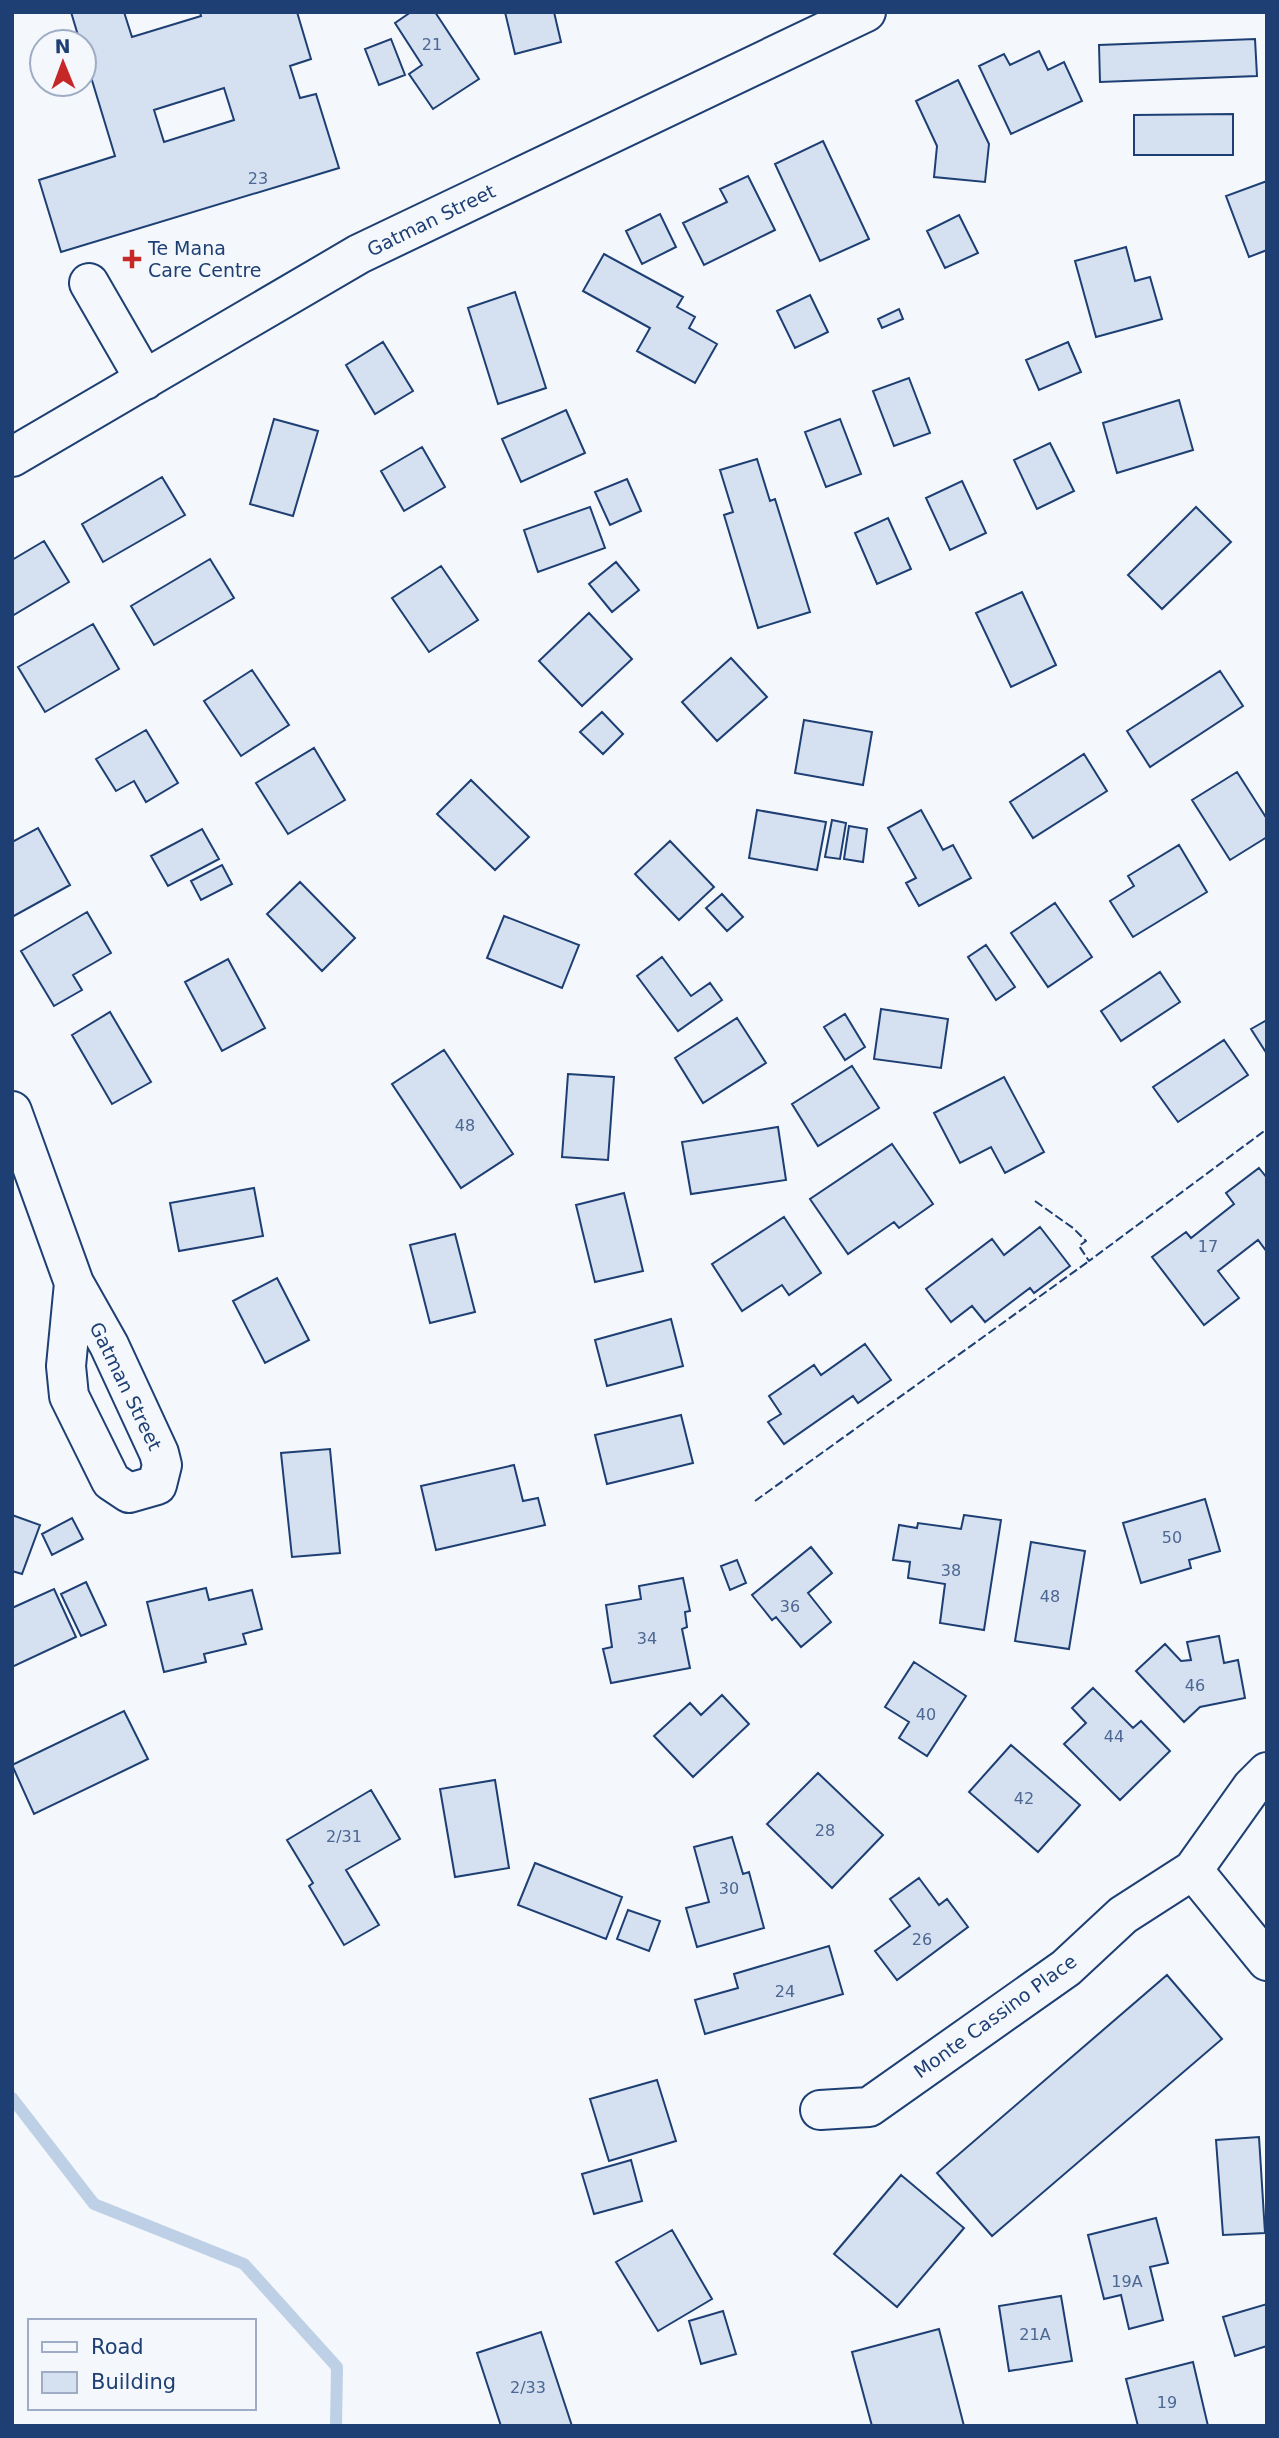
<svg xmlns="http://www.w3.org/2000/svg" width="1279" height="2438" font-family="'DejaVu Sans',sans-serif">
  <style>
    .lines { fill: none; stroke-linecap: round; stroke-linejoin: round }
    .stream { stroke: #bed0e5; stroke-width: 12 }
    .building { fill: #d5e0f0; stroke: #1d3f73; stroke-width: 2; fill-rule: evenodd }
    .minor-casing { stroke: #1d3f73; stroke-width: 42 }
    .minor { stroke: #f4f7fb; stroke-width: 38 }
    .fence { stroke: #1d3f73; stroke-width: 2; stroke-dasharray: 9 3.5; stroke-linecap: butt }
    .poi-dot { fill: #c62828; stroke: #f4f7fb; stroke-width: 2.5 }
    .labels { text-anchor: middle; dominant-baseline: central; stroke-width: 5; stroke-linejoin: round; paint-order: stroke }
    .number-label { font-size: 16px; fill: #4b6792 }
    .street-label { font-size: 19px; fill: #1d3f73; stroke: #f4f7fb }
    .poi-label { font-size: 19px; fill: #1d3f73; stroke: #f4f7fb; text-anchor: start }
  </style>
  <rect width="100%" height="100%" fill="#f4f7fb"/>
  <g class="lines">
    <path class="stream" d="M12 2098 94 2204 244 2264 337 2367 336 2426"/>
  </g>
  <path class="building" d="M71 12H124L132 37 201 16 200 12H297L311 59 290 66 300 98 316 94 339 168 61 252 39 180 115 156 84 54V42H80ZM224 88 234 120 164 142 154 110Z
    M411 12H435L479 79 433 109 409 74 422 65 395 23Z
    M505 12H554L561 42 515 54Z
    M391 39 405 75 379 85 365 49Z
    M1255 39 1257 76 1100 82 1099 45Z
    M1039 51 1048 70 1064 62 1082 101 1011 134 979 66 1004 54 1010 65Z
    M958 80 989 144 985 182 934 177 937 146 916 101Z
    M1233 114V155H1134V115Z
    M823 141 869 239 820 261 775 164Z
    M748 176 775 230 704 265 683 223 727 202 720 189Z
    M1267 181V250L1249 257 1226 196Z
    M660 214 676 247 642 264 626 231Z
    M959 215 978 253 945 268 927 231Z
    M1126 247 1135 281 1150 277 1162 319 1096 337 1075 261Z
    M604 254 683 297 677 307 695 317 689 328 717 344 695 383 637 351 650 328 583 291Z
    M515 292 546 388 498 404 468 308Z
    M810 295 828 332 795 348 777 311Z
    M899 309 903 319 882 328 878 319Z
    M383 342 413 391 375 414 346 365Z
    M1068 342 1081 372 1039 390 1026 360Z
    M909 378 930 433 894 446 873 391Z
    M1179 400 1193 450 1117 473 1103 423Z
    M566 410 585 453 521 482 502 439Z
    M274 419 318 431 293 516 250 504Z
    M840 419 861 474 826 487 805 432Z
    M1050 443 1074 491 1037 509 1014 460Z
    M422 447 445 487 404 511 381 471Z
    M757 459 770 501 775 499 810 612 758 628 724 515 733 512 720 470Z
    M162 477 185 515 103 562 82 524Z
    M627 479 641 511 610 525 595 492Z
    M962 481 986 533 950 550 926 498Z
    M590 507 605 548 538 572 524 530Z
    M1196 507 1231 542 1162 609 1128 575Z
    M888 518 911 569 877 584 855 533Z
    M44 541 69 582 12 616V560Z
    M210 559 234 598 154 645 131 606Z
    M616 562 639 590 612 612 589 584Z
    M441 566 478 620 429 652 392 598Z
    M1022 592 1056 665 1011 687 976 613Z
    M589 613 632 659 582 706 539 661Z
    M93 624 119 669 45 712 18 667Z
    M731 658 767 697 717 741 682 702Z
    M252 670 289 725 241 756 204 701Z
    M1220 671 1243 706 1150 767 1127 731Z
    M602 712 623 734 603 754 580 732Z
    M804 720 872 732 863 785 795 773Z
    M146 730 178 783 146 802 134 781 116 791 96 759Z
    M314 748 345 800 288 834 256 783Z
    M1084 754 1107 791 1033 838 1010 802Z
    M1237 772 1267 819V837L1230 860 1192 800Z
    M471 780 529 837 495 870 437 814Z
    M757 810 826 822 817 870 749 858Z
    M921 810 943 850 953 845 971 878 919 906 906 883 916 878 888 828Z
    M832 820 846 823 840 859 825 857Z
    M849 826 867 829 863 862 844 859Z
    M38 828 70 885 12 917V842Z
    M202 829 219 859 168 886 151 856Z
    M670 841 714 887 679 920 635 874Z
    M1179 845 1207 892 1133 937 1110 901 1134 886 1128 876Z
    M222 865 232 884 201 900 191 881Z
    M300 882 355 938 322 971 267 914Z
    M722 894 743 917 727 931 706 908Z
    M1055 903 1092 957 1048 987 1011 933Z
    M87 912 111 953 73 975 82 990 54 1006 21 951Z
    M504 916 579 945 562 988 487 958Z
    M986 945 1015 987 996 1000 968 957Z
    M662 957 691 996 710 983 722 1000 678 1031 637 976Z
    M228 959 265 1028 222 1051 185 982Z
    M1160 972 1180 1002 1121 1041 1101 1011Z
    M881 1009 948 1019 941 1068 874 1059Z
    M110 1012 151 1082 112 1104 72 1035Z
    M845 1014 865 1047 845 1060 824 1027Z
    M737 1018 766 1063 703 1103 675 1058Z
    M1267 1020V1054L1251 1029Z
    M1224 1040 1248 1075 1178 1122 1153 1087Z
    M444 1050 513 1154 461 1188 392 1084Z
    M852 1066 879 1108 818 1146 792 1104Z
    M568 1074 614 1077 608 1160 562 1157Z
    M1004 1077 1044 1152 1005 1173 991 1147 960 1163 934 1113Z
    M778 1127 786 1180 691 1194 682 1142Z
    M892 1144 933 1204 899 1228 894 1222 848 1254 810 1199Z
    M1259 1168 1267 1178V1252L1258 1240 1218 1271 1239 1298 1204 1325 1152 1257 1186 1232 1191 1238 1234 1204 1226 1193Z
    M254 1188 263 1236 179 1251 170 1203Z
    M624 1193 643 1271 595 1282 576 1205Z
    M784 1217 821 1273 789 1295 782 1285 742 1311 712 1264Z
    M1040 1227 1070 1266 1034 1293 1030 1288 985 1322 972 1306 951 1322 926 1289 992 1239 1004 1255Z
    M455 1234 475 1312 430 1323 410 1245Z
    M277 1278 309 1340 265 1363 233 1301Z
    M671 1319 683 1366 607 1386 595 1340Z
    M865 1344 891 1380 858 1403 853 1396 784 1444 768 1422 781 1414 769 1396 814 1365 821 1375Z
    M681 1415 693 1463 607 1484 595 1435Z
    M330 1449 340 1553 292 1557 281 1453Z
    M514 1465 523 1501 538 1498 545 1525 436 1550 421 1486Z
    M1205 1499 1220 1551 1189 1560 1191 1568 1141 1583 1123 1523Z
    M12 1515 40 1525 22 1574 12 1571Z
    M964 1515 1001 1520 984 1630 940 1623 945 1584 908 1578 910 1562 893 1560 899 1525 917 1528 918 1523 961 1529Z
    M72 1518 83 1539 52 1555 42 1534Z
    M1031 1542 1085 1551 1069 1649 1015 1641Z
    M811 1547 832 1573 808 1593 831 1622 801 1647 776 1617 772 1620 752 1595Z
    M737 1560 746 1583 730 1590 721 1566Z
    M683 1578 690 1611 685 1612 687 1627 682 1629 690 1668 611 1683 603 1649 612 1647 606 1605 641 1599 639 1586Z
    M86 1582 106 1625 81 1636 61 1594Z
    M206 1588 209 1600 252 1590 262 1629 243 1634 246 1644 204 1654 206 1662 164 1672 147 1602Z
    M54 1589 76 1637 12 1667V1608Z
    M1219 1636 1224 1663 1238 1660 1245 1698 1200 1707 1184 1722 1136 1671 1165 1644 1181 1661 1191 1660 1187 1642Z
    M914 1662 966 1696 927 1756 899 1738 909 1722 885 1707Z
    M1093 1688 1133 1728 1141 1721 1170 1751 1120 1800 1064 1744 1086 1723 1072 1708Z
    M722 1695 749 1724 693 1777 654 1736 690 1703 701 1715Z
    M124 1711 148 1759 34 1814 12 1765Z
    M1011 1745 1080 1805 1038 1852 969 1792Z
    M818 1773 883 1835 832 1888 767 1824Z
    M495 1780 509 1868 455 1877 440 1789Z
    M371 1790 400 1839 346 1870 379 1925 344 1945 309 1886 313 1883 287 1840Z
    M732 1837 743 1874 749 1872 764 1928 697 1947 686 1908 709 1902 694 1847Z
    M535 1863 622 1897 606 1939 518 1905Z
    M919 1878 939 1905 947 1899 968 1927 897 1980 875 1951 910 1926 890 1899Z
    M628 1910 660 1921 649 1951 617 1939Z
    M829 1946 843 1994 705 2034 695 2000 738 1988 734 1974Z
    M1167 1975 1222 2039 992 2236 937 2173Z
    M657 2080 676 2141 609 2161 590 2099Z
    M1259 2137 1265 2233 1223 2235 1216 2140Z
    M631 2160 642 2201 594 2214 582 2174Z
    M901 2175 964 2228 897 2307 834 2254Z
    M1156 2218 1168 2263 1150 2267 1163 2320 1129 2329 1121 2295 1104 2299 1088 2235Z
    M672 2230 712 2299 658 2331 616 2262Z
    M1061 2296 1072 2361 1009 2371 999 2306Z
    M1267 2304V2346L1235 2356 1223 2317Z
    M723 2311 736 2354 701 2364 689 2321Z
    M939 2329 964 2426H872L852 2352Z
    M541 2332 572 2426H501L477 2353Z
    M1193 2362 1208 2426H1138L1126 2379Z"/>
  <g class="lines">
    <defs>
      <path id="minor" d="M89 283 145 380
        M12 457 359 254 866 12
        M12 1111 74 1283 109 1345 159 1453 162 1465 157 1485 129 1493 111 1481 69 1396 66 1366 74 1283
        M1193 1870 1267 1961
        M820 2110 869 2107 1066 1968 1123 1915 1193 1870 1252 1787 1267 1772"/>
    </defs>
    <use href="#minor" class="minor-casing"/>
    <use href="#minor" class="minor"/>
    <path class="fence" d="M1035 1201 1073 1228 1086 1241 1079 1246 1089 1261 1267 1129
      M755 1501 1089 1261"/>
  </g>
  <path class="poi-dot" d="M128.5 248.5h7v7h7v7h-7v7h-7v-7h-7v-7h7z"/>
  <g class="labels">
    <g class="number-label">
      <text x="432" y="44">21</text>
      <text x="258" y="178">23</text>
      <text x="465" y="1125">48</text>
      <text x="1208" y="1246">17</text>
      <text x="1172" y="1537">50</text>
      <text x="951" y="1570">38</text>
      <text x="1050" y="1596">48</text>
      <text x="790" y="1606">36</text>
      <text x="647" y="1638">34</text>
      <text x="1195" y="1685">46</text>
      <text x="926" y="1714">40</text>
      <text x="1114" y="1736">44</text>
      <text x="1024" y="1798">42</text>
      <text x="825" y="1830">28</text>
      <text x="344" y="1836">2/31</text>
      <text x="729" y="1888">30</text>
      <text x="922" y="1939">26</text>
      <text x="785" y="1991">24</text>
      <text x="1127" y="2281">19A</text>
      <text x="1035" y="2334">21A</text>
      <text x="528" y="2387">2/33</text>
      <text x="1167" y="2402">19</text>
    </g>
    <g class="street-label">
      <text transform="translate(431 220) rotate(-26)">Gatman Street</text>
      <text transform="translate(126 1386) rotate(64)">Gatman Street</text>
      <text transform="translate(995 2016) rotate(-36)">Monte Cassino Place</text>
    </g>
    <g class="poi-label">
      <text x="148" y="248">Te Mana<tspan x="148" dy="22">Care Centre</tspan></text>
    </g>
  </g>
  <rect width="1279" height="2438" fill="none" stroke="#1d3f73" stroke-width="28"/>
  <rect x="28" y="2319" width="228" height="91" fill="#f4f7fb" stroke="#9eadc5" stroke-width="2"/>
  <rect x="42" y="2342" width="35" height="10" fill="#f4f7fb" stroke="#9eadc5" stroke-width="2"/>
  <text x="91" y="2354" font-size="21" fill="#1d3f73">Road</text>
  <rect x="42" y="2372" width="35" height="21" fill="#d5e0f0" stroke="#9eadc5" stroke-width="2"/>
  <text x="91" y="2389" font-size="21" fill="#1d3f73">Building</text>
  <g transform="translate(63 63) rotate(359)"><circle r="33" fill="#f4f7fb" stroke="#9eadc5" stroke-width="2"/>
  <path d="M0-5L12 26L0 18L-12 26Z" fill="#c62828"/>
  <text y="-10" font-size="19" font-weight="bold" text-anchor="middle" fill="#1d3f73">N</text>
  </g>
</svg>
